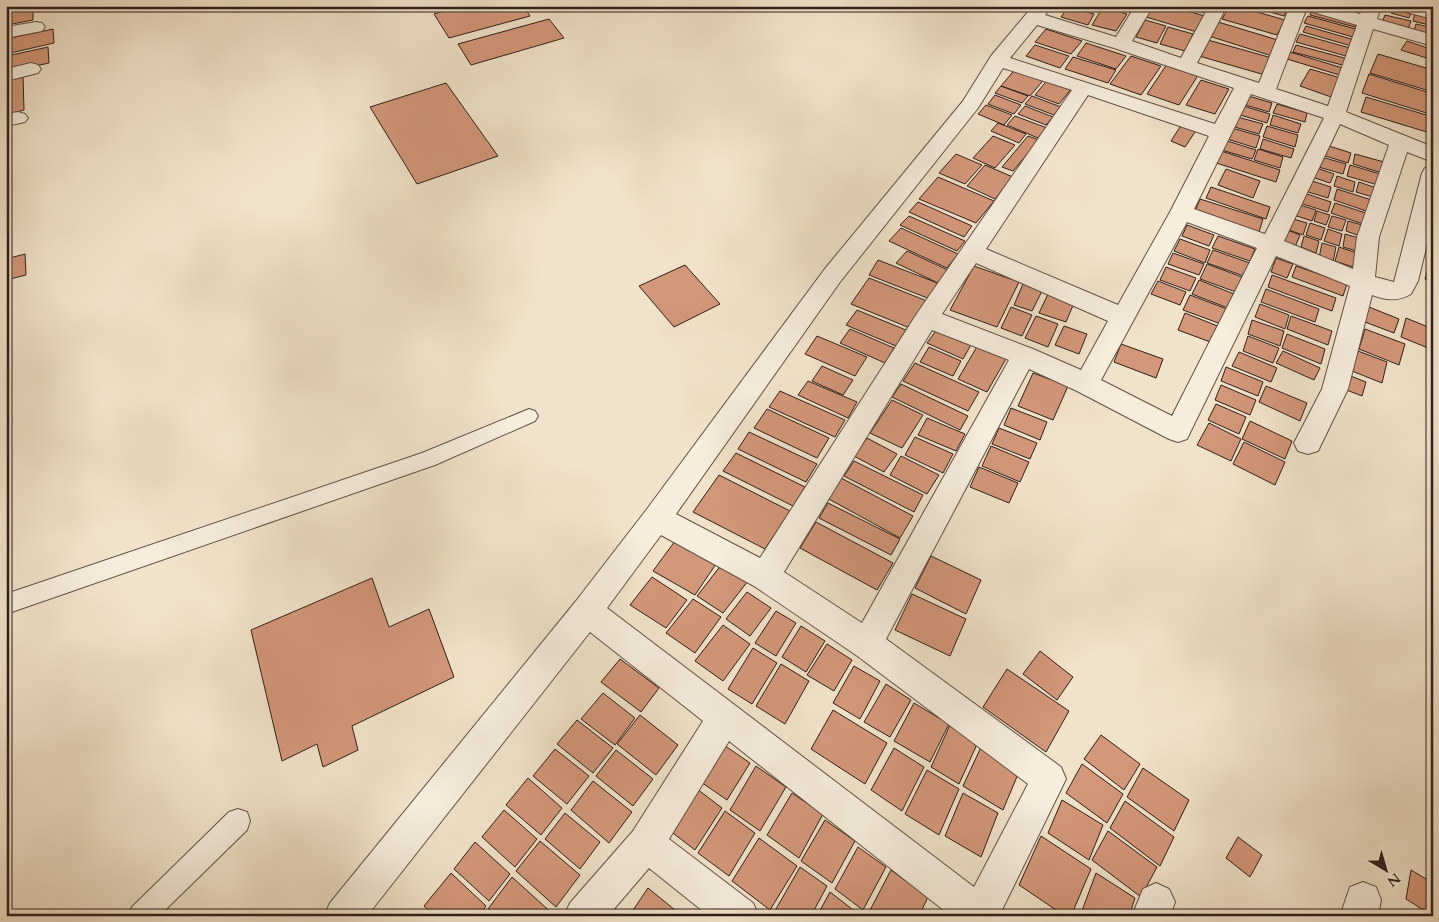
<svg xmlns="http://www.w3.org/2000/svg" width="1439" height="922" font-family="Cardo,serif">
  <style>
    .building { fill: #d39779; stroke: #2f1f1a }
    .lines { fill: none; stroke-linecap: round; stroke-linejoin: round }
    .service-casing { stroke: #605046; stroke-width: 2 }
    .minor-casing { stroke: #605046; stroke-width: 2 }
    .service { fill: #f6eddd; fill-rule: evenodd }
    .minor { fill: #f6eddd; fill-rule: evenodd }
  </style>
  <rect width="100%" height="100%" fill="#f1e3ca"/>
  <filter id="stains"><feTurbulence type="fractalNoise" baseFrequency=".004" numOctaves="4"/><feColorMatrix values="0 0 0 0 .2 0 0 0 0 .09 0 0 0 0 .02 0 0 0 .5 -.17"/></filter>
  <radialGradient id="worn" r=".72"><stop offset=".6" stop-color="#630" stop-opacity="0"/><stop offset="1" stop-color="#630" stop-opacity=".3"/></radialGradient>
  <path class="building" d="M7 6H33V20L7 25Z
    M463 6H523L530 16 449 38 434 14Z
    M1108 6H1133L1130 12Z
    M1152 6H1169L1205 16 1197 32 1146 17Z
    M1178 6H1209L1206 13Z
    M1230 6H1236L1285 20 1277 35 1222 19Z
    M1249 6H1289L1284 16Z
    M1326 6H1353L1358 8 1354 17Z
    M1394 6 1412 11 1409 18 1391 13Z
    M1068 7 1094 14 1088 25 1061 17Z
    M1103 7 1127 14 1116 31 1092 25Z
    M1313 8 1358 20 1355 27 1310 15Z
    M1415 13 1433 18V26L1413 21Z
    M1385 15 1411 21 1408 29 1382 22Z
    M1308 16 1363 31 1360 39 1304 23Z
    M549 19 564 38 471 65 458 44Z
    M1145 20 1166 26 1157 43 1136 37Z
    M1218 22 1281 41 1272 56 1209 36Z
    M1416 24 1433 28V36L1414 31Z
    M1306 26 1358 41 1355 47 1303 32Z
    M1168 27 1193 34 1185 51 1160 44Z
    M53 29 54 43 6 54V39Z
    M1046 29 1082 41 1071 54 1035 42Z
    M1300 34 1350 48 1346 56 1296 42Z
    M1208 40 1272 58 1265 75 1199 56Z
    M1407 41 1433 50V60L1401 50Z
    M1086 43 1126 56 1116 69 1077 56Z
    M1035 45 1069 56 1060 68 1026 56Z
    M1296 45 1348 59 1346 66 1293 52Z
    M48 47 49 63 8 72 7 56Z
    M1290 52 1349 70 1346 77 1287 59Z
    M1378 54 1433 70V92L1370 73Z
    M1131 56 1161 66 1141 95 1110 84Z
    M1073 57 1116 70 1108 83 1065 69Z
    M1167 64 1199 74 1179 105 1147 94Z
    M1017 67 1046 77 1030 96 1001 86Z
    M1310 69 1344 79 1334 98 1300 86Z
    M1369 74 1433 94V115L1362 93Z
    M23 75 24 110 6 115V79Z
    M1049 78 1073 87 1059 104 1035 95Z
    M1201 80 1229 89 1215 114 1186 105Z
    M446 83 498 156 417 184 370 107Z
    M1001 86 1028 96 1022 103 995 93Z
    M995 95 1021 105 1014 114 988 104Z
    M1245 95 1272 103 1269 112 1242 104Z
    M1032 96 1061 107 1054 115 1025 104Z
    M1366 97 1433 117 1430 133 1361 112Z
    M1277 104 1307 113 1305 122 1273 113Z
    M986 105 1012 115 1004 125 978 114Z
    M1240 105 1270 114 1267 123 1237 114Z
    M1025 106 1053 117 1046 125 1018 114Z
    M1273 115 1301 124 1298 133 1270 125Z
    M1015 116 1047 128 1038 138 1007 125Z
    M1234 116 1263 124 1259 134 1231 126Z
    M998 123 1026 134 1019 143 991 131Z
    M1182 124 1197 129 1185 147 1171 141Z
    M1267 126 1298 135 1295 147 1263 137Z
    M1228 127 1260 136 1256 148 1224 138Z
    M993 136 1015 145 995 168 973 158Z
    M1028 136 1039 140 1013 171 1002 167Z
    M1221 139 1256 150 1252 159 1218 149Z
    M1263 139 1294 149 1291 158 1260 149Z
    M1323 144 1351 153 1348 163 1319 154Z
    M1215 149 1280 170 1276 182 1210 161Z
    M1258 149 1283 157 1280 168 1254 160Z
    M956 154 982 165 965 184 939 173Z
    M1355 154 1384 162 1382 173 1353 164Z
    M1318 156 1346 164 1343 174 1315 166Z
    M985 165 1013 177 995 199 967 186Z
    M1350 165 1380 174 1378 185 1347 176Z
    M1311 166 1334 174 1330 183 1306 175Z
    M1226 169 1260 181 1253 198 1218 185Z
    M1337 176 1355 182 1353 192 1334 186Z
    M938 177 994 201 976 223 919 199Z
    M1309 180 1331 187 1328 198 1305 191Z
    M1359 182 1376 188 1373 197 1356 192Z
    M1211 187 1270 207 1266 219 1206 198Z
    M1337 189 1378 202 1375 214 1334 200Z
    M1304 193 1331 202 1328 212 1300 203Z
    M1200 199 1263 219 1258 235 1194 214Z
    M918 202 972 226 964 237 909 212Z
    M1335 203 1369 214 1366 225 1331 213Z
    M1297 204 1316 210 1312 221 1294 215Z
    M1317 211 1330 215 1326 225 1314 221Z
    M909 216 965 241 957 251 900 225Z
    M1332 216 1346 220 1342 231 1328 227Z
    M1290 218 1307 223 1303 235 1286 229Z
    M1348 221 1362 225 1360 236 1346 231Z
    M1310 223 1325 228 1321 240 1306 235Z
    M1187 225 1214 235 1209 246 1182 236Z
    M901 228 958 254 947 268 889 241Z
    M1285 229 1300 235 1295 247 1280 242Z
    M1328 229 1342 234 1339 246 1324 241Z
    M1345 234 1362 239 1360 252 1343 247Z
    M1218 236 1255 249 1250 261 1212 248Z
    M1304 236 1319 241 1316 253 1301 247Z
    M1180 239 1210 250 1205 263 1174 251Z
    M1322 243 1336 247 1333 262 1319 258Z
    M1339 247 1357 253 1353 267 1335 261Z
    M1213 250 1250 263 1244 276 1207 263Z
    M907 251 950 271 940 284 896 263Z
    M1173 253 1204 264 1199 275 1168 264Z
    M25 254 26 275 6 280V259Z
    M1276 258 1293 264 1287 278 1271 272Z
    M878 260 940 284 930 299 869 275Z
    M1207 264 1242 277 1236 292 1200 279Z
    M685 265 720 304 674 327 639 286Z
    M974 266 1019 282 997 327 950 310Z
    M1296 266 1347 284 1343 296 1292 277Z
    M1166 267 1196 278 1190 291 1160 280Z
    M1428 268 1433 269V281L1425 279Z
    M1272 275 1336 298 1332 311 1268 287Z
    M869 278 927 301 910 328 851 304Z
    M1199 280 1234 294 1228 308 1192 294Z
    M1158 281 1186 292 1180 305 1151 294Z
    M1023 284 1042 291 1032 311 1014 305Z
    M1266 289 1319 309 1315 322 1261 302Z
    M1048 294 1074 303 1066 322 1039 313Z
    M1190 295 1227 309 1221 324 1183 310Z
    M1260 304 1289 315 1285 329 1255 317Z
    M1011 307 1032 315 1022 336 1001 328Z
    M1369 307 1399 319 1394 333 1365 322Z
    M857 310 906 330 896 346 846 325Z
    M1185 313 1220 327 1213 343 1178 330Z
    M1036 316 1058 324 1048 347 1025 338Z
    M1291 316 1332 331 1328 345 1287 329Z
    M1406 318 1433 329V350L1401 337Z
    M1252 320 1284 331 1280 346 1248 334Z
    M1064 326 1087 334 1079 354 1055 345Z
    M938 328 972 343 963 359 927 343Z
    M850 329 894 348 885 363 840 343Z
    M1365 329 1405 344 1399 365 1359 349Z
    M1287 334 1325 349 1321 364 1282 348Z
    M817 336 867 357 855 376 805 354Z
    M1248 336 1279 348 1273 363 1243 351Z
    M1121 344 1163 359 1156 378 1114 362Z
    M978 345 1007 357 987 392 958 379Z
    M929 347 961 361 953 376 920 362Z
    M1283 351 1320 368 1314 380 1276 363Z
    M1358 351 1387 362 1382 383 1352 371Z
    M1239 352 1277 368 1271 382 1232 366Z
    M915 363 979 392 968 411 903 381Z
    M822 366 853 380 843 395 812 381Z
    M1226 367 1263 382 1258 396 1221 381Z
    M1033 373 1068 386 1053 420 1018 406Z
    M1348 375 1366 382 1362 396 1344 389Z
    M808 381 857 402 848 418 798 395Z
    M901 384 968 416 960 430 892 397Z
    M1221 385 1256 400 1250 415 1215 400Z
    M1266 386 1307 403 1300 421 1259 402Z
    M780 391 845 420 835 437 769 407Z
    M892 400 923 415 902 448 870 433Z
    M1216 404 1246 417 1239 434 1208 420Z
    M1011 408 1047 422 1040 440 1004 425Z
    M767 409 829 438 817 458 754 428Z
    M927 418 965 434 956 451 918 435Z
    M1250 421 1292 441 1285 459 1242 439Z
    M1209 423 1241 439 1231 461 1197 445Z
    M999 428 1037 443 1030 459 992 444Z
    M749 432 817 464 806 482 738 449Z
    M915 437 953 454 943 473 905 455Z
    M867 438 897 454 884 472 854 456Z
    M1244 442 1285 462 1275 485 1233 464Z
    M991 446 1029 462 1020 482 982 466Z
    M736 453 805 487 793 506 723 471Z
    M901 456 939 475 927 494 890 475Z
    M854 461 923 495 914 512 844 476Z
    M979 467 1018 483 1009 503 970 487Z
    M719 475 790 511 765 549 693 512Z
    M841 478 913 516 900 538 827 498Z
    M828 503 900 539 891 555 819 518Z
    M816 522 893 563 877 590 800 548Z
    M675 541 716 564 695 595 653 571Z
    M931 556 981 580 966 614 915 588Z
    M722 564 748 581 723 613 697 596Z
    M652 577 687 600 666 628 630 605Z
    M372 578 389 627 429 609 454 677 352 726 358 750 323 767 317 744 282 761 251 630Z
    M747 592 771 608 750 636 726 619Z
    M912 594 966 619 950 656 895 630Z
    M693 599 721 617 695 653 666 633Z
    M776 611 796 623 776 656 755 643Z
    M723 625 750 644 723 681 695 661Z
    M801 626 825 641 806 672 782 657Z
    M827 644 852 660 834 691 807 675Z
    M753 648 777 663 752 704 728 689Z
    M1040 651 1073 677 1057 700 1023 674Z
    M620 659 659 688 641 712 601 682Z
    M781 664 809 681 785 724 756 706Z
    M854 666 880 681 860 719 833 703Z
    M1007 669 1069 711 1046 752 983 707Z
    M886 684 911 700 890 737 864 722Z
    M603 693 635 718 615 745 581 719Z
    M914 703 949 724 930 762 894 741Z
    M833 710 887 743 865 784 811 749Z
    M640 715 678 745 656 775 617 744Z
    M577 720 613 748 593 773 557 744Z
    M950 725 978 742 959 784 931 767Z
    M1101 735 1140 764 1124 790 1084 759Z
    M724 745 750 763 727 800 701 782Z
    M982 745 1021 767 1003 810 963 786Z
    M894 748 924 767 902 811 871 790Z
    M555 749 589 776 567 804 533 776Z
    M616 750 653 779 633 806 596 776Z
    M1082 764 1123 794 1107 823 1066 793Z
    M756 766 786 787 760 831 730 810Z
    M1143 768 1189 800 1174 831 1127 797Z
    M927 770 959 789 939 835 905 814Z
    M528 778 562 808 541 835 506 805Z
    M593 781 632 812 609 843 571 810Z
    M697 789 722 808 695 850 669 830Z
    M792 793 823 814 799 858 767 835Z
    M963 793 998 813 981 857 945 836Z
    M1062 800 1103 825 1089 860 1048 833Z
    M1125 801 1174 837 1160 866 1110 828Z
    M504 810 537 839 515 867 482 837Z
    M725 811 755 833 729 876 698 853Z
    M565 813 600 842 580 869 545 839Z
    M825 820 855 841 832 883 801 861Z
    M1108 831 1157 867 1141 897 1092 860Z
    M1041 836 1091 869 1071 916H1065L1019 885Z
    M1238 837 1262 855 1250 877 1226 858Z
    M759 838 797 866 770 910 732 881Z
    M540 841 580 875 556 907 516 871Z
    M475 842 510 874 489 901 454 869Z
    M858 847 886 867 863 910 835 889Z
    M800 867 827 886 811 916H772Z
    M891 870 928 897 919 916 868 914Z
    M1411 870 1433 883V916L1406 899Z
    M451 873 486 906 478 916H434L424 906Z
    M1096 873 1135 898 1129 916H1080Z
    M512 877 554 915V916H495L488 909Z
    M648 888 675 910 671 916H629Z
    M830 892 861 916H817Z"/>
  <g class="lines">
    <defs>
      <path id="service" d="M529 409 535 411 538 416 535 421 435 465 6 614V594L422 453Z
        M238 809 247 812 250 821 247 830 159 916H128L132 907 229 812Z"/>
      <path id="minor" d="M1033 6H1052L1045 15 1116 37 1135 6H1153L1132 41 1181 58 1209 6H1227L1197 63 1259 83 1290 6H1331L1360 14 1363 6H1381L1377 19 1433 35V46L1373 29 1346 112 1433 147V162L1407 152 1379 237 1375 277 1394 282 1422 173 1425 168 1433 166V219L1418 281 1411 294C1398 302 1385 300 1372 295L1348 389 1318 451 1308 454 1298 451 1294 443 1322 389 1350 286 1276 256 1187 439 1178 442 1169 439 1077 391 1029 369 886 639 1061 767 1066 779 999 916H951L729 741 669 839 753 903 759 916H709L649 868 608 916H564L570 903 633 831 703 721 590 632 367 916H324L330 903 576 601 647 509 824 270 963 101 991 56ZM1306 10 1357 25 1328 106 1276 89ZM1037 25 1114 48 1234 88 1215 124 1010 58ZM1003 68 1072 90 918 312 760 558 676 514 840 282 978 108ZM1251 94 1324 118 1265 234 1194 209ZM1088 95 1209 136 1170 212 1118 305 986 249ZM1340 124 1389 145 1357 237 1353 269 1284 241ZM1187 222 1257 248 1172 416 1101 380ZM976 263 1108 321 1081 370 1033 349 942 314ZM932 330 1009 360 862 623 784 572ZM661 535 754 586 856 655 1028 784 974 887 607 608Z
        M1395 6H1425L1433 8V19L1398 10Z
        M36 22 42 23 45 27 42 31 6 38V27Z
        M31 63 38 65 41 69 38 73 6 81V69Z
        M18 112 25 114 28 118 25 122 6 126V114Z
        M1363 882 1376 887 1381 900 1378 916H1340L1350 887Z
        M1156 883 1169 889 1175 902 1170 916H1132L1143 889Z"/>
    </defs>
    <use href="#service" class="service-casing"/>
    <use href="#minor" class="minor-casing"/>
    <use href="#service" class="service"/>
    <use href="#minor" class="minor"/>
  </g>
  <rect width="1439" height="922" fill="none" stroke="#f1e3ca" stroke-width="25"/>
  <rect x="8" y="8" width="1424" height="907" fill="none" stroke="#2f1f1a" stroke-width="2.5"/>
  <rect x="12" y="12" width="1414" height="897" fill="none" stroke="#2f1f1a"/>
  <g transform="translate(1386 870) rotate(142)" stroke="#f6eddd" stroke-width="4" paint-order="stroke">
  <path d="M0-4L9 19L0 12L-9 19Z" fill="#2f1f1a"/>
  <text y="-8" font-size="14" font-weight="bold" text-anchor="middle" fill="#2f1f1a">N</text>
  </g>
  <rect width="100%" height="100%" filter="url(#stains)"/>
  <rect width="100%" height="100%" fill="url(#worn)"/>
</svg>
